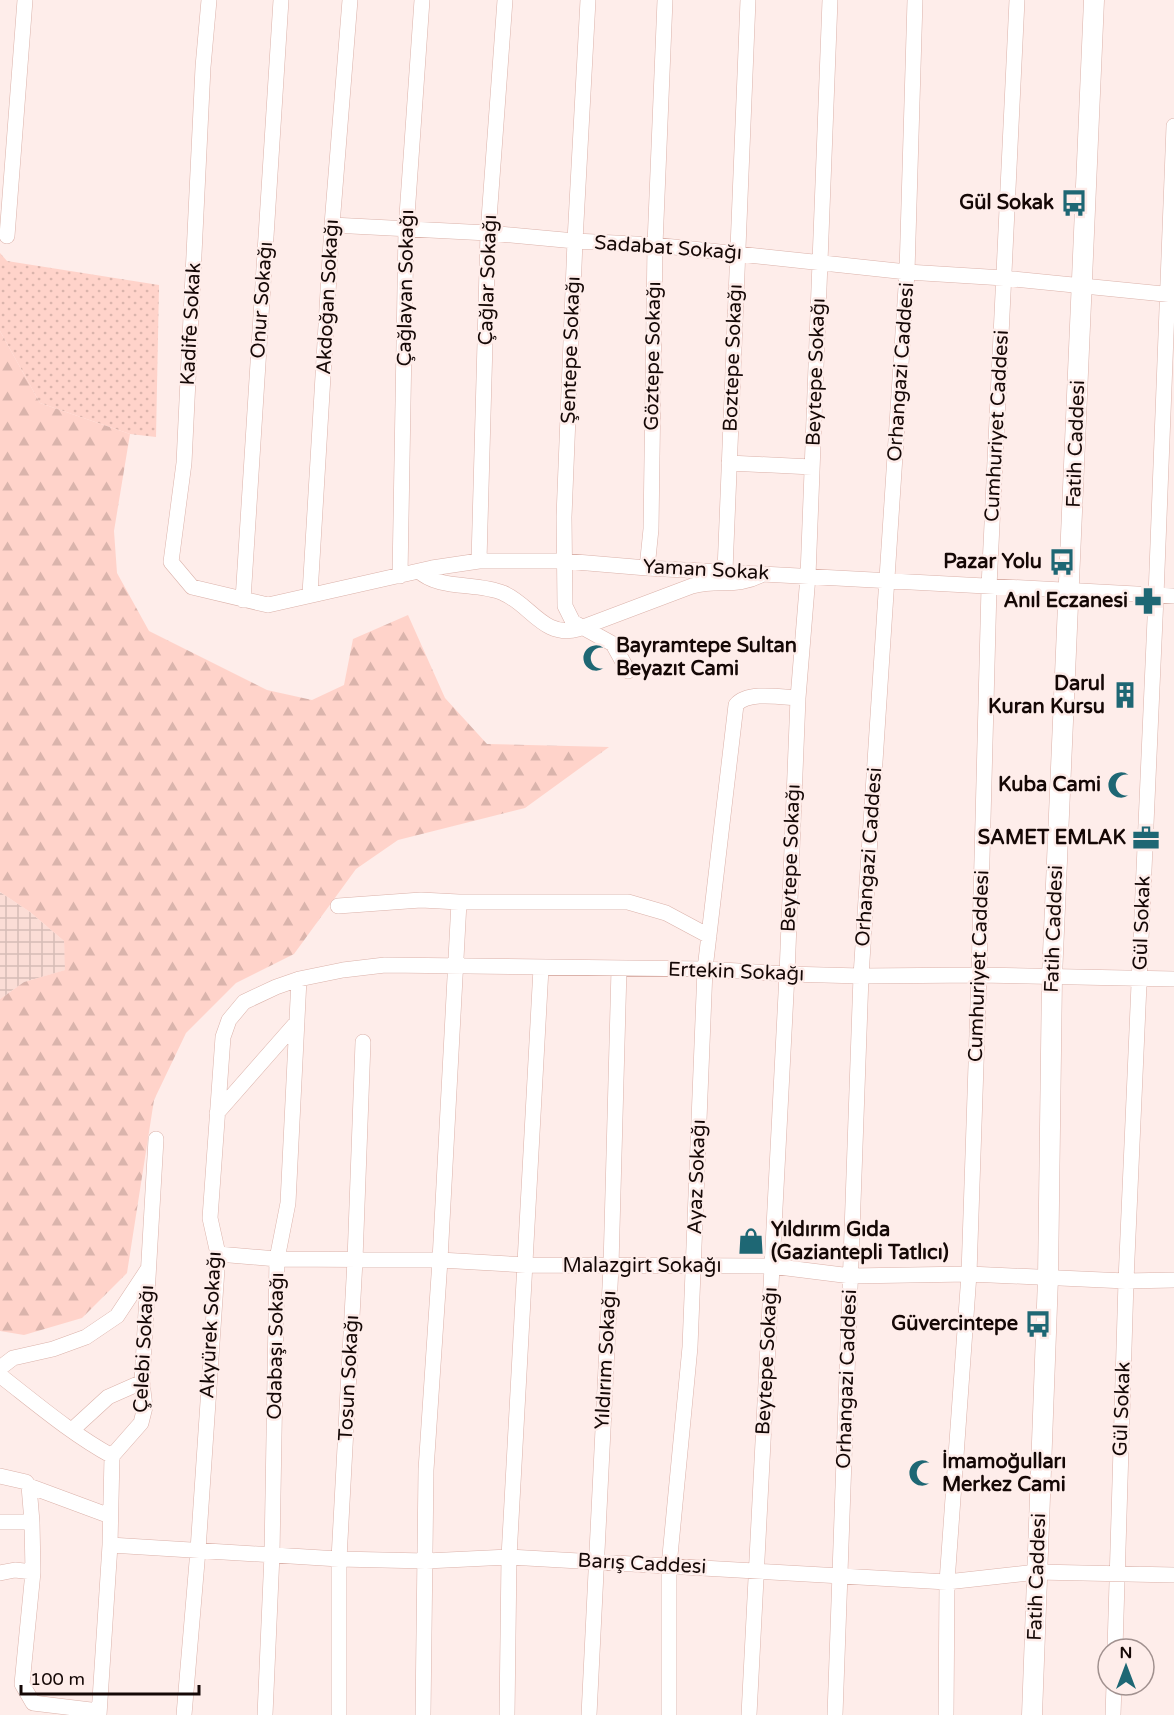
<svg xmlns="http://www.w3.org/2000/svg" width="1174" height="1715" font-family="'Varela Round',sans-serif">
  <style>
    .industrial { fill: url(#industrial-grid) }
    .grass { fill: url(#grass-dots) }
    .forest { fill: url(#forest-firs) }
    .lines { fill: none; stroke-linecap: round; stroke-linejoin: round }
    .minor-casing { stroke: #dbb2aa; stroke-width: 16 }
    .major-casing { stroke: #dbb2aa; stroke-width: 21 }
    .minor { stroke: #fff; stroke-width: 15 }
    .major { stroke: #fff; stroke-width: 20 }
    .labels { text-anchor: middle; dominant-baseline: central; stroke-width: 5; stroke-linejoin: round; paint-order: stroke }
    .poi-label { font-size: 20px; font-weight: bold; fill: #150806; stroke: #feedea; text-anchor: end }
    .street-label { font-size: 20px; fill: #150806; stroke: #feedea }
  </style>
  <defs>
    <pattern id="industrial-grid" width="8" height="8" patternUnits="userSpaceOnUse" patternTransform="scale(1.5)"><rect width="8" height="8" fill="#fbddd6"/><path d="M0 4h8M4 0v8" fill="none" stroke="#d6bcb6"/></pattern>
    <pattern id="grass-dots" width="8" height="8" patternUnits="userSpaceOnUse" patternTransform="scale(1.5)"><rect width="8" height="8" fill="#ffd3ca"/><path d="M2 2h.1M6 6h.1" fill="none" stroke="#dab4ac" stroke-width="1.8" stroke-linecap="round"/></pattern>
    <pattern id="forest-firs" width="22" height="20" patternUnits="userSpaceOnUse" patternTransform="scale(1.5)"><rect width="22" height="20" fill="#ffd3ca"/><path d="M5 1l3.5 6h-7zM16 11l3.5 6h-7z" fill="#dab4ac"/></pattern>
  </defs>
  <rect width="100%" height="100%" fill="#feedea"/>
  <path class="industrial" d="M0 892 30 912 64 941 66 970 24 982 0 999Z"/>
  <path class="grass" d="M0 253 7 261 159 285 156 437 130 434 40 403 0 331Z"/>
  <path class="forest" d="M0 331 40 403 130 434 114 531 117 573 149 631 267 690 312 700 344 685 353 639 408 615 445 698 487 744 609 747 525 808 398 840 356 869 294 954 236 983 186 1033 154 1100 127 1273 82 1318 24 1335 0 1331V999L24 982 65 970 64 941 30 912 0 892Z"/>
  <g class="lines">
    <defs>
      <path id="minor" d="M209 0 203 67 184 463 171 562 192 587 268 605 432 568 479 561H564L647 568 1174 596
        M588 0 575 241 564 517 565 606 573 622 613 644 628 671
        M332 225 488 233 575 241 655 245 907 272 1004 278 1174 295
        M7 236 25 0
        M729 463 812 467
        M479 561 488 233 505 0
        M647 568 651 529 655 245 665 0
        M419 571C438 590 478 582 503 593 530 604 544 639 578 629L692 586C720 578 735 589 763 574
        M725 571 748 0
        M400 576 406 230 422 0
        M310 594 332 225 350 0
        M243 600 281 0
        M338 906 421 900 459 902
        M217 1113 297 1022
        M218 1254 277 1259 440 1260 526 1265 771 1266 851 1276 969 1274 1126 1281 1174 1280
        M72 1430 108 1397 142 1382
        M112 1456 141 1423 145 1407 142 1382 156 1139
        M0 1476 26 1482 29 1486 110 1516
        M29 1486 32 1522 33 1572 22 1684 33 1703 99 1711
        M0 1522H32
        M110 1545 339 1559 426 1561 509 1557 947 1582 1037 1572 1174 1575
        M0 1573 15 1570 33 1572
        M1115 1649 1126 1281 1156 596 1174 126
        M99 1715 110 1545 112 1456C72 1434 38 1405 2 1377L0 1368 13 1358 53 1349 86 1337 117 1316 148 1269
        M184 1715 198 1550 218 1254 210 1218 223 1037 229 1020 244 1002 276 987 299 979 343 970 385 965 705 969 787 974 861 976 979 975 1174 979
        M265 1715 272 1554 277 1259 288 1203 299 979
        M339 1715V1559L355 1260 363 1042
        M423 1715 426 1470 440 1260 459 902H628L666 913 709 936
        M507 1715 509 1557 541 968
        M589 1715 611 1266 619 969
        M669 1715V1566L690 1347 705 969 736 705C747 691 781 697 798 698
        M749 1715 787 974 798 698 808 576 830 0
        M835 1715 861 976 907 272 915 0
        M946 1715 947 1582 969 1274 979 975 989 587 1017 0
        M1113 1715 1114 1685"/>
      <path id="major" d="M1032 1715 1048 1278 1052 977 1094 0"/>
    </defs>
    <use href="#minor" class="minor-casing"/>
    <use href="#major" class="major-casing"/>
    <use href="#minor" class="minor"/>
    <use href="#major" class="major"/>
  </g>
  <defs>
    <symbol id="bus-bare" viewBox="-9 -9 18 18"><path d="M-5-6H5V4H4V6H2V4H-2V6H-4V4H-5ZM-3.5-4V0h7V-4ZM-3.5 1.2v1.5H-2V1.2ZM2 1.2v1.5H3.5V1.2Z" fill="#1e6774" stroke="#feedea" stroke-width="2.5" paint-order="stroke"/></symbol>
    <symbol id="pharmacy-bare" viewBox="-9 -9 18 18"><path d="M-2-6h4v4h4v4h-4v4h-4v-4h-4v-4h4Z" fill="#1e6774" stroke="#feedea" stroke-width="2.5" paint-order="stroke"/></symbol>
    <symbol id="mosque-bare" viewBox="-9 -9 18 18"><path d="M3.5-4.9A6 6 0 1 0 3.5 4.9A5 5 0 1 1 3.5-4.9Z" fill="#1e6774" stroke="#feedea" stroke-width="2.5" paint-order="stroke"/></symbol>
    <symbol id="building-bare" viewBox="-9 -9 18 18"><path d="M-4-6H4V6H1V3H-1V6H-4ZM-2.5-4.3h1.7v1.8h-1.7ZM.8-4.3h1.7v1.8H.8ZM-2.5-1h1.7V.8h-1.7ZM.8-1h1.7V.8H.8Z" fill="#1e6774" stroke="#feedea" stroke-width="2.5" paint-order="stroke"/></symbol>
    <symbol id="office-bare" viewBox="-9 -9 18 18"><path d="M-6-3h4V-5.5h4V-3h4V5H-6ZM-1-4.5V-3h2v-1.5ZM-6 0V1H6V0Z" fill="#1e6774" stroke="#feedea" stroke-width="2.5" paint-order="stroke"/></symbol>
    <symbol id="shop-bare" viewBox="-9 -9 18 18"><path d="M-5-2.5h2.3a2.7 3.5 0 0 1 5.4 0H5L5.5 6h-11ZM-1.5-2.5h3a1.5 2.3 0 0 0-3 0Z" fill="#1e6774" stroke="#feedea" stroke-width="2.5" paint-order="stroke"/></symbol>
  </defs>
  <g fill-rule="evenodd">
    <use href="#bus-bare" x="1055" y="184" width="38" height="38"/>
    <use href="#bus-bare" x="1043" y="543" width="38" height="38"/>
    <use href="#pharmacy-bare" x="1129" y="582" width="38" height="38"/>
    <use href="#mosque-bare" x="577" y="639" width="38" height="38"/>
    <use href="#building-bare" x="1106" y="676" width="38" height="38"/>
    <use href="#mosque-bare" x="1102" y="766" width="38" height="38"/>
    <use href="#office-bare" x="1127" y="819" width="38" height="38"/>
    <use href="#shop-bare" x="732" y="1222" width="38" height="38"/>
    <use href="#bus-bare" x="1019" y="1305" width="38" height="38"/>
    <use href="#mosque-bare" x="903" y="1454" width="38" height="38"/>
  </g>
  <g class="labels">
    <g class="poi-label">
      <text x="1054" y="203">Gül Sokak</text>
      <text x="1042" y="562">Pazar Yolu</text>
      <text x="1128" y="601">Anıl Eczanesi</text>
      <text x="616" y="646" text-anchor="start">Bayramtepe Sultan<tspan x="616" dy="23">Beyazıt Cami</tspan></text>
      <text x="1105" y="684">Darul<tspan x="1105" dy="23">Kuran Kursu</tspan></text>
      <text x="1101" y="785">Kuba Cami</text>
      <text x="1126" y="838">SAMET EMLAK</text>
      <text x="771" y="1230" text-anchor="start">Yıldırım Gıda<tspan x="771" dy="23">(Gaziantepli Tatlıcı)</tspan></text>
      <text x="1018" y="1324">Güvercintepe</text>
      <text x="942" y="1462" text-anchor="start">İmamoğulları<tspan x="942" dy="23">Merkez Cami</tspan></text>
    </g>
    <g class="street-label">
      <text transform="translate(668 248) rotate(4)">Sadabat Sokağı</text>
      <text transform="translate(488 280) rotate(-88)">Çağlar Sokağı</text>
      <text transform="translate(406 288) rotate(-89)">Çağlayan Sokağı</text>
      <text transform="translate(328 297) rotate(-87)">Akdoğan Sokağı</text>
      <text transform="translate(262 300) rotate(-86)">Onur Sokağı</text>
      <text transform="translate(191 324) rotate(-87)">Kadife Sokak</text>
      <text transform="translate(571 350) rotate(-88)">Şentepe Sokağı</text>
      <text transform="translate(653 356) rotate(-89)">Göztepe Sokağı</text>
      <text transform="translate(733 358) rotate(-88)">Boztepe Sokağı</text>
      <text transform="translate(816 372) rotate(-88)">Beytepe Sokağı</text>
      <text transform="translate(901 372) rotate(-86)">Orhangazi Caddesi</text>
      <text transform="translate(997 426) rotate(-87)">Cumhuriyet Caddesi</text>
      <text transform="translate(1076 444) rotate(-88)">Fatih Caddesi</text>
      <text transform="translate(706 570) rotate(3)">Yaman Sokak</text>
      <text transform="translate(869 857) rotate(-86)">Orhangazi Caddesi</text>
      <text transform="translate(791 858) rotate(-88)">Beytepe Sokağı</text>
      <text transform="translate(1142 923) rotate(-88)">Gül Sokak</text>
      <text transform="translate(1054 929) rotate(-88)">Fatih Caddesi</text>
      <text transform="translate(979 966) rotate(-88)">Cumhuriyet Caddesi</text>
      <text transform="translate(736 972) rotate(2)">Ertekin Sokağı</text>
      <text transform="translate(697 1177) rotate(-88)">Ayaz Sokağı</text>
      <text x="642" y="1266">Malazgirt Sokağı</text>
      <text transform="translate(211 1325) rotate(-87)">Akyürek Sokağı</text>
      <text transform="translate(276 1346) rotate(-89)">Odabaşı Sokağı</text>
      <text transform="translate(144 1349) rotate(-87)">Çelebi Sokağı</text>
      <text transform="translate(606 1360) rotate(-87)">Yıldırım Sokağı</text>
      <text transform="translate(767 1361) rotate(-87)">Beytepe Sokağı</text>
      <text transform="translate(349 1378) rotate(-87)">Tosun Sokağı</text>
      <text transform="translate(847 1379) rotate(-88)">Orhangazi Caddesi</text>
      <text transform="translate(1122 1409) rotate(-88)">Gül Sokak</text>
      <text transform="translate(642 1564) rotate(3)">Barış Caddesi</text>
      <text transform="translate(1037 1577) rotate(-88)">Fatih Caddesi</text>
    </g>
  </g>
  <g transform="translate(1126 1667)"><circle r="28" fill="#feedea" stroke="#a1918f" stroke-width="1.5"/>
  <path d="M0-4.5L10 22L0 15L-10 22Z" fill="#1e6774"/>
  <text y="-9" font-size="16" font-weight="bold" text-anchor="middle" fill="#150806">N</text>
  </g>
  <path d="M21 1685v9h178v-9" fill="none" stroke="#150806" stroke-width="3"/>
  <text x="30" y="1685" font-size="18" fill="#150806" stroke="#feedea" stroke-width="4.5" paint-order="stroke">100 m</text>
</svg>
